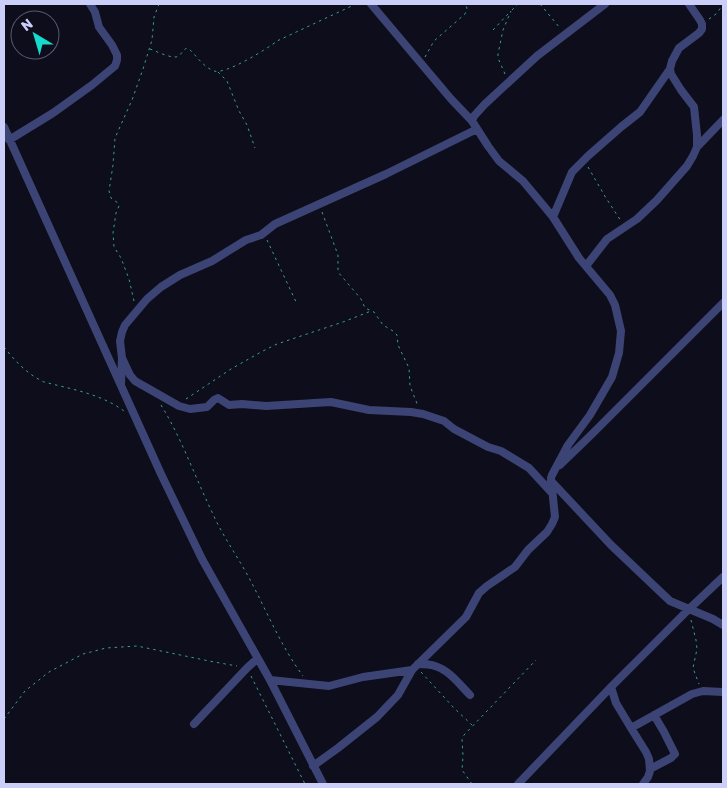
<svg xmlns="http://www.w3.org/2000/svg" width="727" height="788" font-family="Rubik,sans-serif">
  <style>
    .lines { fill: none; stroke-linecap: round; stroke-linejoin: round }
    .path { stroke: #38a188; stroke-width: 1; stroke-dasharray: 2.5 4; stroke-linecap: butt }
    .minor { stroke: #3c4475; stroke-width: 8 }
  </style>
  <rect width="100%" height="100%" fill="#0d0d1b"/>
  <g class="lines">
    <path class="path" d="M540 4 560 28
      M512 10 518 4
      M709 19 716 14 723 5
      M493 30 509 13
      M150 49C156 51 173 60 179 56 183 52 183 49 188 48 197 56 202 66 214 71 225 75 267 49 277 41L356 4
      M425 57 434 41 465 14 467 8 465 4
      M218 72 227 81 239 111 247 125 255 148
      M505 74 498 58V54L503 30 511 11
      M588 167 606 198 621 221
      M322 212 338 255V272L361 299 365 308 374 312 383 325 393 331 397 335 398 345 409 368 410 386 418 406
      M267 240 297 304
      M134 301 129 279 121 258 114 247 113 233 116 213 119 206 118 203 111 198 109 191 113 165 115 138 132 100 143 69 152 40 154 17 159 4
      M4 347C15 361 27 374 44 382 71 389 101 394 124 411
      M186 399 231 369 261 352 277 344 343 322 371 311
      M161 405C182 439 195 477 212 512 222 535 236 554 248 576 266 609 280 645 303 676
      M691 620 696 640 697 649 693 668 699 684
      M421 672 454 708 472 725
      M251 676 305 784
      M4 719 25 691 49 672 83 654 106 648 137 646 214 662 237 666
      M472 784 462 770 463 756 462 739 464 735 536 660"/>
    <path class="minor" d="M472 121 474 116 485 104 537 56 605 4
      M4 127 161 474 202 559 270 680 323 784
      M9 140 53 113 92 85 115 66 117 60V55L112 45 99 27 95 12 90 4
      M697 147 723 120
      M553 217 572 172 588 156 621 127 640 112 670 69
      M586 266 607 239 637 219 657 200 687 166 693 156 697 147V135L694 107 681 90 671 74 670 69 672 61 679 48 699 33 702 29V24L700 20 689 4
      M122 358 130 375 135 381 179 406 190 409 207 407 214 400 218 398 229 405 242 404 266 406 331 402 369 410 411 412 423 414 444 421 454 429 488 447 501 451 529 468 552 493
      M121 384 122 358 120 341 122 332 125 325 147 299 161 287 180 275 212 261 246 240 261 235 275 224 386 174 477 129
      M560 465 591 435 723 303
      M551 481 611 545 670 601 713 619 723 625
      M418 664C424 664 430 664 435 666 449 670 460 685 470 695
      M270 680 329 686 363 677 412 670
      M611 687 616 703 631 728 646 752 649 759 650 771 648 777 643 784
      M194 724 247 668 257 659
      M631 728 692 694 703 691 723 692
      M313 766 338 748 377 717 398 695 412 670 466 617 479 593 487 586 515 567 528 550 547 532 552 524 555 517 551 478 552 475 568 445 590 415 612 377 619 353 621 331 615 305 610 295 579 258 553 217 523 181 499 161 488 146 472 121 451 99 371 4
      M650 769 671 758 675 754 664 732 654 715
      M518 784 611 687 687 611 723 577"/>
  </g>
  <rect width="727" height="788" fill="none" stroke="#cccefa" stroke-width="10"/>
  <g transform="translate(35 35) rotate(322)"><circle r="24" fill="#0d0d1b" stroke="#595a74"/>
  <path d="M0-4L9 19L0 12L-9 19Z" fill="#16dbcc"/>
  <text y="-8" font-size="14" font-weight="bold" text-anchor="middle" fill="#cccefa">N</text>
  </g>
</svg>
